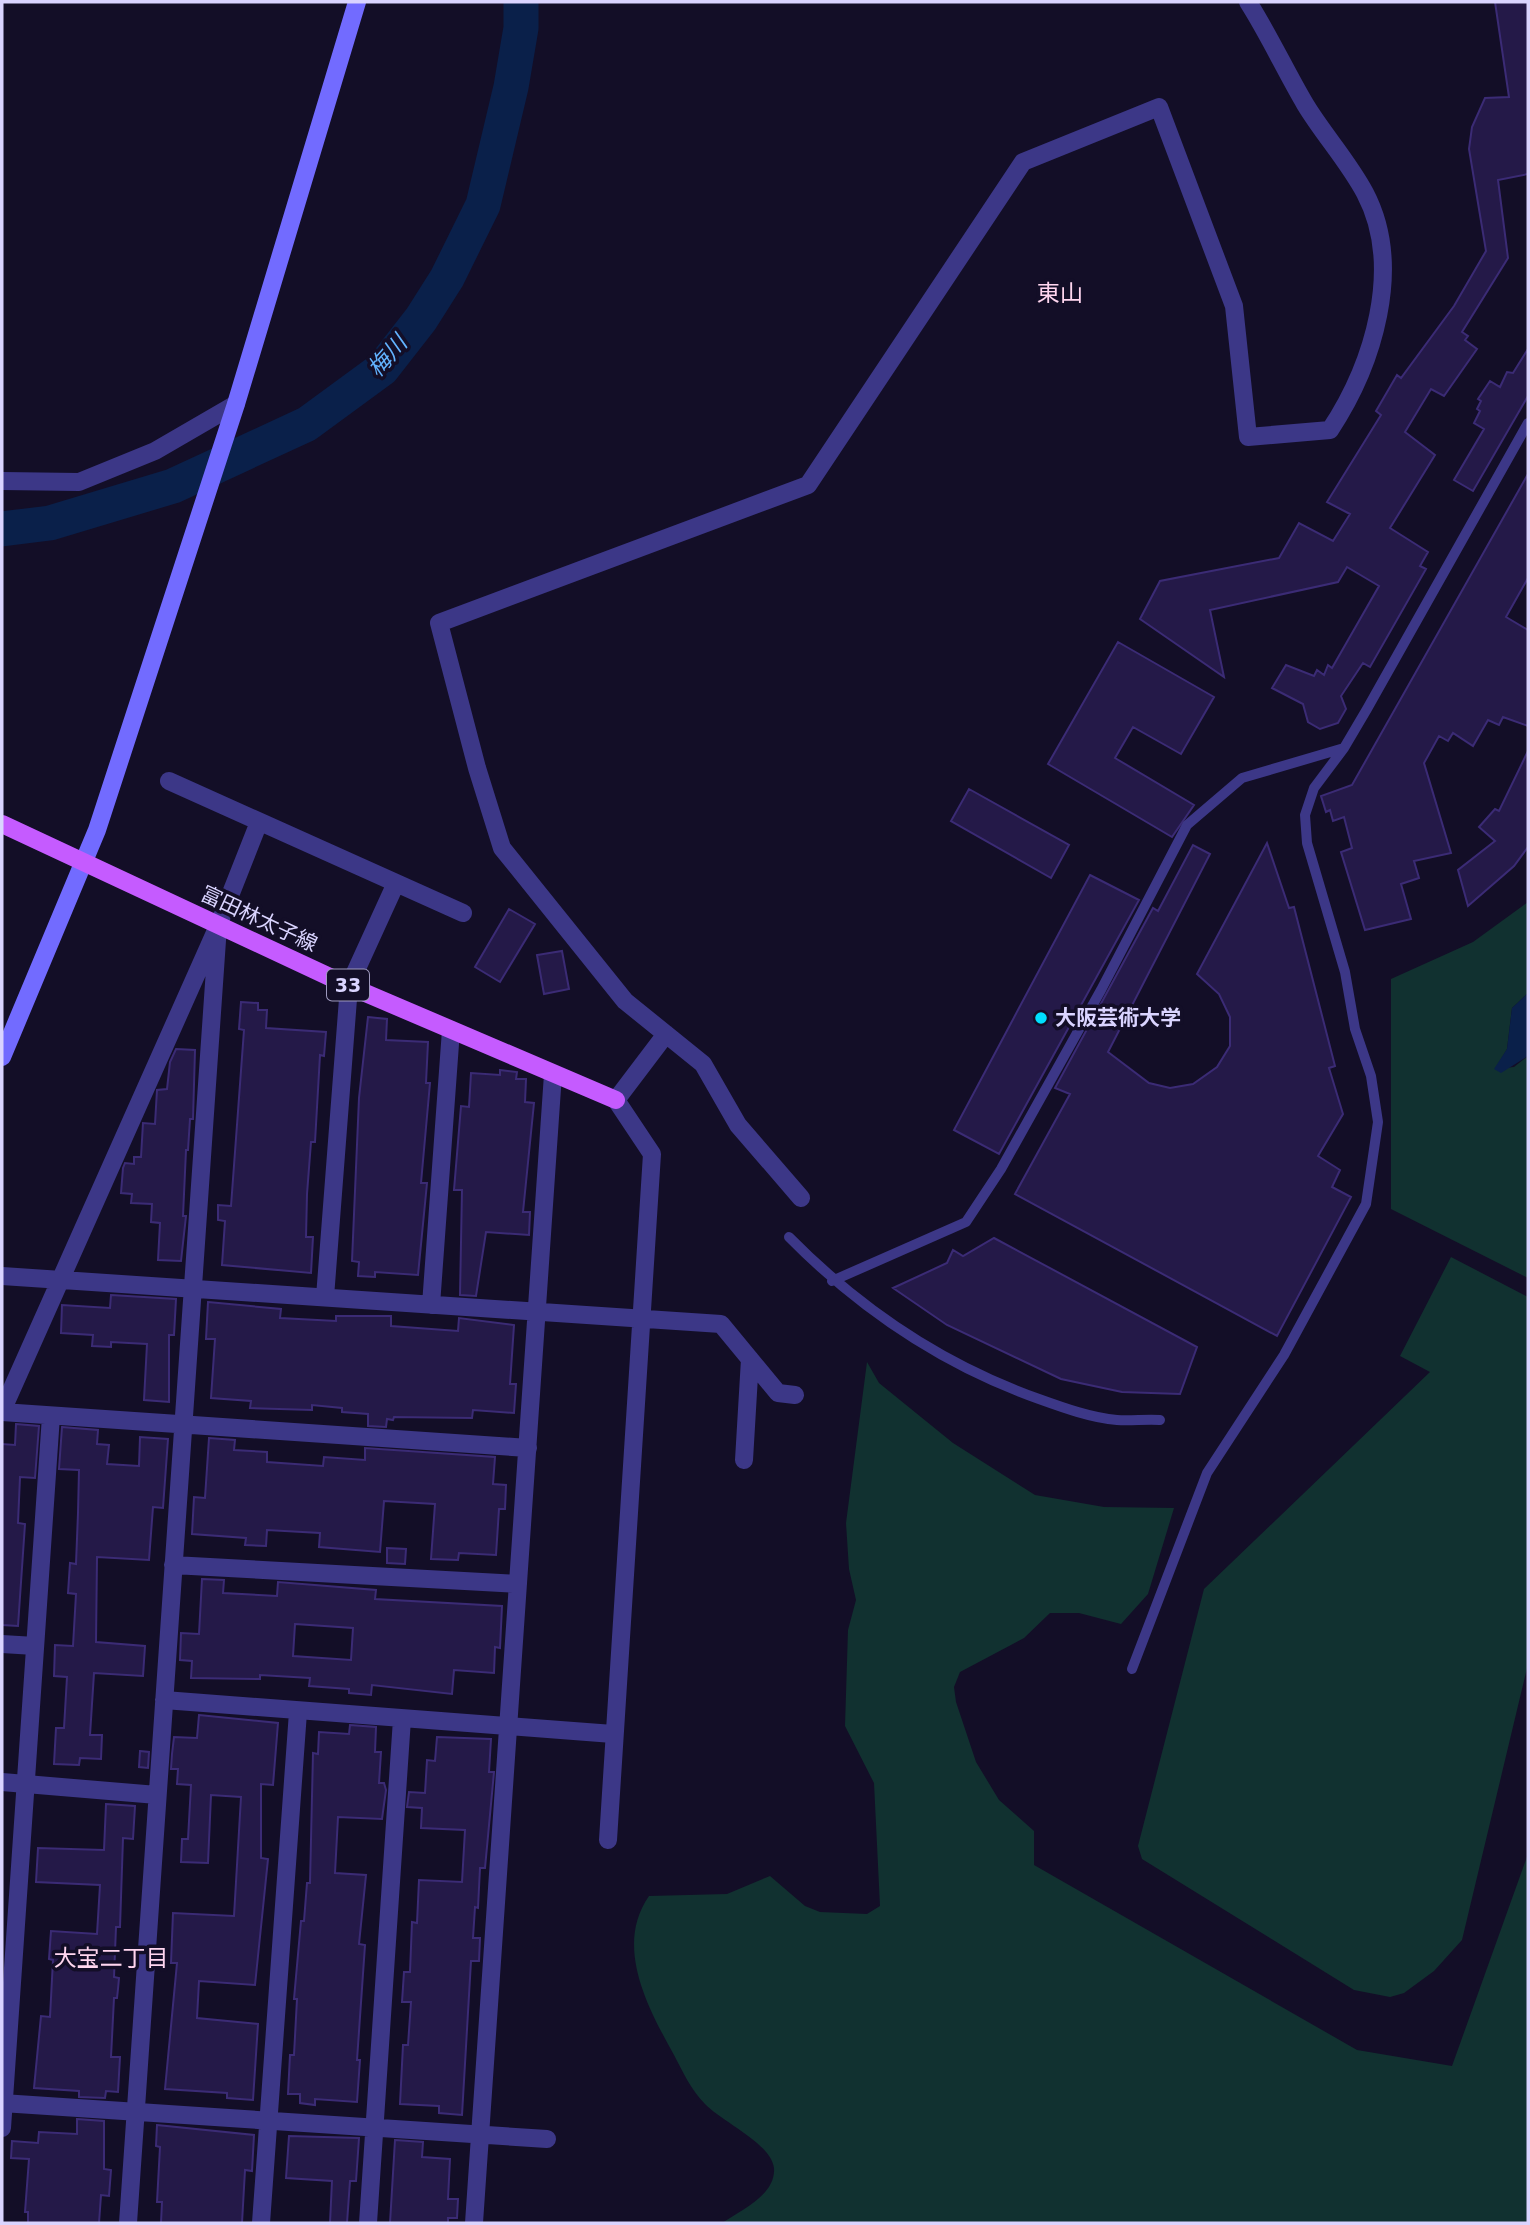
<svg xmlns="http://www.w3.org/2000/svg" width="1530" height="2225" font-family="'DejaVu Sans','Noto Sans JP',sans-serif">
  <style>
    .green { fill: #113130 }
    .water { fill: #0a204a }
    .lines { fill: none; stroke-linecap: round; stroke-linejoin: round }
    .river { stroke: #0a204a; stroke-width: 35 }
    .building { fill: #241948; stroke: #3b2b75; stroke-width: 2; fill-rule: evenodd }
    .lane { stroke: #3c3787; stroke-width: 10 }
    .street { stroke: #3c3787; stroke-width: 18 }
    .secondary { stroke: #726bff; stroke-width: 18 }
    .primary { stroke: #c55bff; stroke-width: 18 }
    .poi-dot { fill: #00dfff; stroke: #130e27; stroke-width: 2.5 }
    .labels { text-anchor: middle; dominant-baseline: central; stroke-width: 7; stroke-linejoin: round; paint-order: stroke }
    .shield { fill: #130e27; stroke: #9e99be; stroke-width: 2 }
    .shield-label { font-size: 19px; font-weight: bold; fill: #dad4ff }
    .street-label { font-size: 21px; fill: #dad4ff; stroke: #130e27 }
    .poi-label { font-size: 21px; font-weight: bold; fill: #dad4ff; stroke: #130e27; text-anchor: start }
    .neighbourhood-label { font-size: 23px; fill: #ffd6ef; stroke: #130e27 }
    .water-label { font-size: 23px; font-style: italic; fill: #62b3ff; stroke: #130e27 }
  </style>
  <rect width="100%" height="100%" fill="#130e27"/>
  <path class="green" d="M1528 902V993L1512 1008 1507 1049 1495 1069 1514 1067 1528 1056V1278L1391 1209V979L1473 942Z
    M1451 1257 1528 1297V1664L1462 1940 1434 1971 1404 1993 1390 1997 1354 1990 1142 1859 1138 1846 1204 1589 1430 1372 1400 1356Z
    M867 1362 879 1383 953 1443 1035 1495 1104 1507 1174 1508 1148 1594 1121 1624 1079 1613H1050L1024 1638 960 1672 954 1687 956 1702 976 1762 999 1800 1034 1831V1865L1357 2050 1452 2066 1528 1854V2223H722C741 2210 776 2195 774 2168 771 2143 722 2122 705 2104 691 2090 683 2072 674 2055 648 2008 614 1946 649 1896L727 1894 770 1876 805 1906 820 1912 867 1914 880 1906 874 1783 845 1726 848 1630 856 1600 849 1569 846 1523Z"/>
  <path class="water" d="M1528 993V1056L1501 1073 1494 1069 1507 1049 1512 1008Z"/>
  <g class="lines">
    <path class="river" d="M2 529 50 523 173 486 307 424 382 369 421 319 447 278 483 205 511 87 521 28V2"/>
  </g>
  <path class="building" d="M1495 2H1528V174L1498 180 1508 258 1462 332 1468 336 1465 340 1477 349 1444 396 1431 389 1405 432 1435 455 1390 528 1428 552 1420 566 1426 569 1370 667 1363 663 1341 696 1346 709 1338 723 1320 729 1308 722 1303 704 1272 688 1286 665 1314 676 1317 670 1324 675 1328 665 1332 668 1379 586 1347 567 1338 582 1210 610 1224 677 1140 619 1160 581 1279 558 1299 523 1333 541 1350 514 1327 502 1381 415 1376 411 1397 375 1401 378 1454 306 1486 251 1469 149 1472 127 1485 98 1509 97Z
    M1528 349V396L1473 491 1454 480 1484 429 1474 423 1480 411 1477 409 1481 401 1478 399 1490 381 1500 387 1507 372 1513 373Z
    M1528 474V578L1506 617 1528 630V726L1503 717 1499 725 1488 720 1473 746 1453 733 1448 741 1439 736 1424 763 1451 853 1414 861 1419 878 1401 884 1411 919 1365 930 1341 852 1352 848 1344 817 1333 821 1330 810 1326 812 1321 796 1352 785Z
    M1118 642 1214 697 1181 754 1133 727 1115 758 1194 805 1172 837 1048 764Z
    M1528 751V847L1514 866 1468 906 1458 870 1495 841 1479 827 1495 809 1499 811Z
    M969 789 1069 845 1051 878 951 821Z
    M1267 843 1289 908 1294 907 1335 1066 1329 1068 1343 1114 1318 1156 1340 1170 1332 1187 1351 1197 1277 1336 1015 1194 1070 1094 1055 1088 1153 908 1158 911 1193 845 1210 854 1108 1052 1149 1083 1170 1088 1193 1084 1217 1067 1230 1046V1017L1219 994 1197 974Z
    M1090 875 1139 900 999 1154 954 1130Z
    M509 909 535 924 500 982 475 967Z
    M562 951 569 989 544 994 537 955Z
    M241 1002 258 1003V1010H267L266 1028 326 1032 324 1056 320 1055 315 1142H311L307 1194 306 1237H313L311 1273 222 1265 225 1221 218 1220V1205L231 1206 244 1030 239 1029Z
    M368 1017 387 1019 386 1040 428 1042 426 1083H430L421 1183H427L418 1275 375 1272V1277L358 1276 359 1262 352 1261 359 1098Z
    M176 1049 195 1050 193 1119H190L188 1150H186L183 1216H186L181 1261 158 1260 160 1223 151 1222 152 1204 131 1203 132 1194 121 1193 123 1168 125 1163 134 1164V1157H141L143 1123 155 1124 157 1090 167 1089 170 1062Z
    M500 1070 517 1072 516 1079H526L525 1102 534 1103 523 1212H530L529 1235 486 1232 476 1296 460 1295 462 1190H454L461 1106 469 1107 471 1073 500 1075Z
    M994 1238 1197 1347 1180 1394 1122 1392 1061 1379 947 1325 893 1288 947 1263 953 1250 963 1256Z
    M111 1295 176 1299 174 1335H169V1402L144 1400 147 1344 111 1342V1347L92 1346 93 1335 61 1333 62 1305 110 1308Z
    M208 1302 281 1309 280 1318 336 1321V1316H391V1326L458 1331 459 1318 514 1325 510 1384H516L514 1413 473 1410 472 1418 394 1417 393 1420 387 1419 386 1427 368 1426V1414L342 1412V1408L312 1405V1410L250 1408 251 1401 211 1398 215 1339H206Z
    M16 1424 39 1426 35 1478 20 1477 18 1523 25 1524 18 1626 2 1625V1444L15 1445Z
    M62 1427 98 1430 97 1444 109 1445 107 1464 139 1466 140 1437 168 1439 163 1508 153 1507 149 1560 97 1557 96 1642 145 1646 143 1676 94 1673 90 1735H102L101 1759 80 1758 79 1765 54 1764 56 1728H64L67 1677 54 1676 55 1645 73 1646 76 1594 68 1593 70 1563 76 1564 78 1513 79 1470 59 1469Z
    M209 1438 235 1440 234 1450 267 1452V1462L323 1466 324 1457 365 1460V1448L495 1457 493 1484 506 1485 505 1509H499L496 1555 459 1553 458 1560 431 1559 435 1504 384 1501 380 1552 319 1547 320 1533 267 1530 266 1546 245 1545 246 1538 192 1534 194 1497 205 1498Z
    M387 1548 406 1549 405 1564 387 1563Z
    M202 1579 224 1580 223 1593 277 1596 278 1582 376 1590 375 1599 502 1606 500 1648 495 1647 494 1673 454 1670 452 1694 372 1685 371 1695 349 1693V1689L309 1686 310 1678 260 1675V1679L191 1678 192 1661 180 1660 181 1633 199 1634ZM295 1624 353 1628 351 1660 293 1656Z
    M199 1715 278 1723 273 1785 261 1784V1858L268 1859 255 1985 199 1981 197 2018 258 2024 253 2100 227 2098V2093L165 2089 177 1963H171L173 1913 234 1916 241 1797 211 1795 208 1863 181 1862 182 1839H188L191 1785 177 1784 178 1769H171L172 1754 174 1737 197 1738Z
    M350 1725 376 1727 375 1752H381L379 1783H384L386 1790 382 1819 338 1817 335 1873 366 1875 359 1944 365 1945 357 2060H360L357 2102 315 2099V2105L300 2103V2094H288L290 2055H294L297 1999H294L301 1921H304L307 1883H310L313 1753 318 1754 319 1732 349 1734Z
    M437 1737 491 1739 489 1772H494L485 1868H480L478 1908 475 1907 473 1938H480L479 1961H471L462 2115 439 2113V2106L400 2104 403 2045H408L411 2002H402L404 1972H410L412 1922 417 1923 419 1880 462 1882 465 1830 421 1828 422 1808 407 1807 409 1792 425 1793 427 1760 435 1761Z
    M140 1751 149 1752 148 1768 139 1767Z
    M106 1804 135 1806 133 1839 123 1838 120 1927H116L114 1977 119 1978 118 1989 117 1998H114L111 2057H120L118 2092 106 2091 105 2098 79 2097V2091L34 2088 41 2016 50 2017 53 1960 49 1959 51 1931 97 1934 100 1885 36 1882 38 1848 104 1850Z
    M77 2119 104 2121V2169L111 2170 109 2196 101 2195 99 2223H28V2212H25L29 2159 11 2158 12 2141 38 2143 39 2132 77 2134Z
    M157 2125 254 2135 252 2171 245 2170 242 2223H161L162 2202H157L160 2147 156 2146Z
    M289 2136 359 2138 356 2181H350L347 2223H330L332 2181 286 2178Z
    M395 2140 423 2142 422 2157 450 2159 448 2199H458L457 2218H448V2223H390Z"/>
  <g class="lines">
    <path class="lane" d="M789 1237C861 1310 943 1365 1039 1399 1064 1408 1092 1418 1117 1420 1131 1421 1146 1419 1160 1420
      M832 1281 966 1222 1001 1169 1101 990 1187 825 1242 778 1344 748
      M1132 1669 1207 1473 1284 1355 1366 1204 1378 1122 1371 1076 1355 1029 1345 972 1307 843 1305 815 1314 788 1344 748 1367 709 1528 423"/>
    <path class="street" d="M2 481 79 482 155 451 236 404
      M169 781 463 913
      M801 1198 738 1125 703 1064 625 1001 502 848 477 768 439 623 808 485 1023 162 1159 107 1234 306 1248 437 1330 430C1373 365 1404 267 1365 193 1348 161 1323 134 1305 104 1285 70 1269 35 1248 2
      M2 1276 721 1324 778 1393 795 1395
      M325 1297 349 986 396 883
      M431 1305 451 1030
      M2 1411 218 926 259 822
      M2 1412 528 1448
      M744 1460 750 1359
      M173 1565 518 1584
      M2 1644 35 1646
      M164 1700 613 1734
      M2 1782 157 1795
      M608 1840 652 1154 616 1100 666 1034
      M2 2103 547 2139
      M2 2128 51 1416
      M128 2223 218 926
      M261 2223 298 1712
      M368 2223 402 1719
      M474 2223 553 1074"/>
    <path class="secondary" d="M2 1057 97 830 236 404 357 2"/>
    <path class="primary" d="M2 824 349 986 616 1100"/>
  </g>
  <circle class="poi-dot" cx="1041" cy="1018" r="7"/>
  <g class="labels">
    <rect class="shield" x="327" y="969.5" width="42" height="31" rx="5"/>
    <g class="shield-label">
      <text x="348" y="985">33</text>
    </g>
    <g class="street-label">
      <text transform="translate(259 919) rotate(25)">富田林太子線</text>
    </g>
    <g class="poi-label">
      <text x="1055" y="1018">大阪芸術大学</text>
    </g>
    <g class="neighbourhood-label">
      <text x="1060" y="293">東山</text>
      <text x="111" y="1958">大宝二丁目</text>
    </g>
    <g class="water-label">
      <text transform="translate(387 356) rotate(-49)">梅川</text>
    </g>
  </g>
  <rect width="1530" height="2225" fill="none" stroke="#dad4ff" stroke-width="7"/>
</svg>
